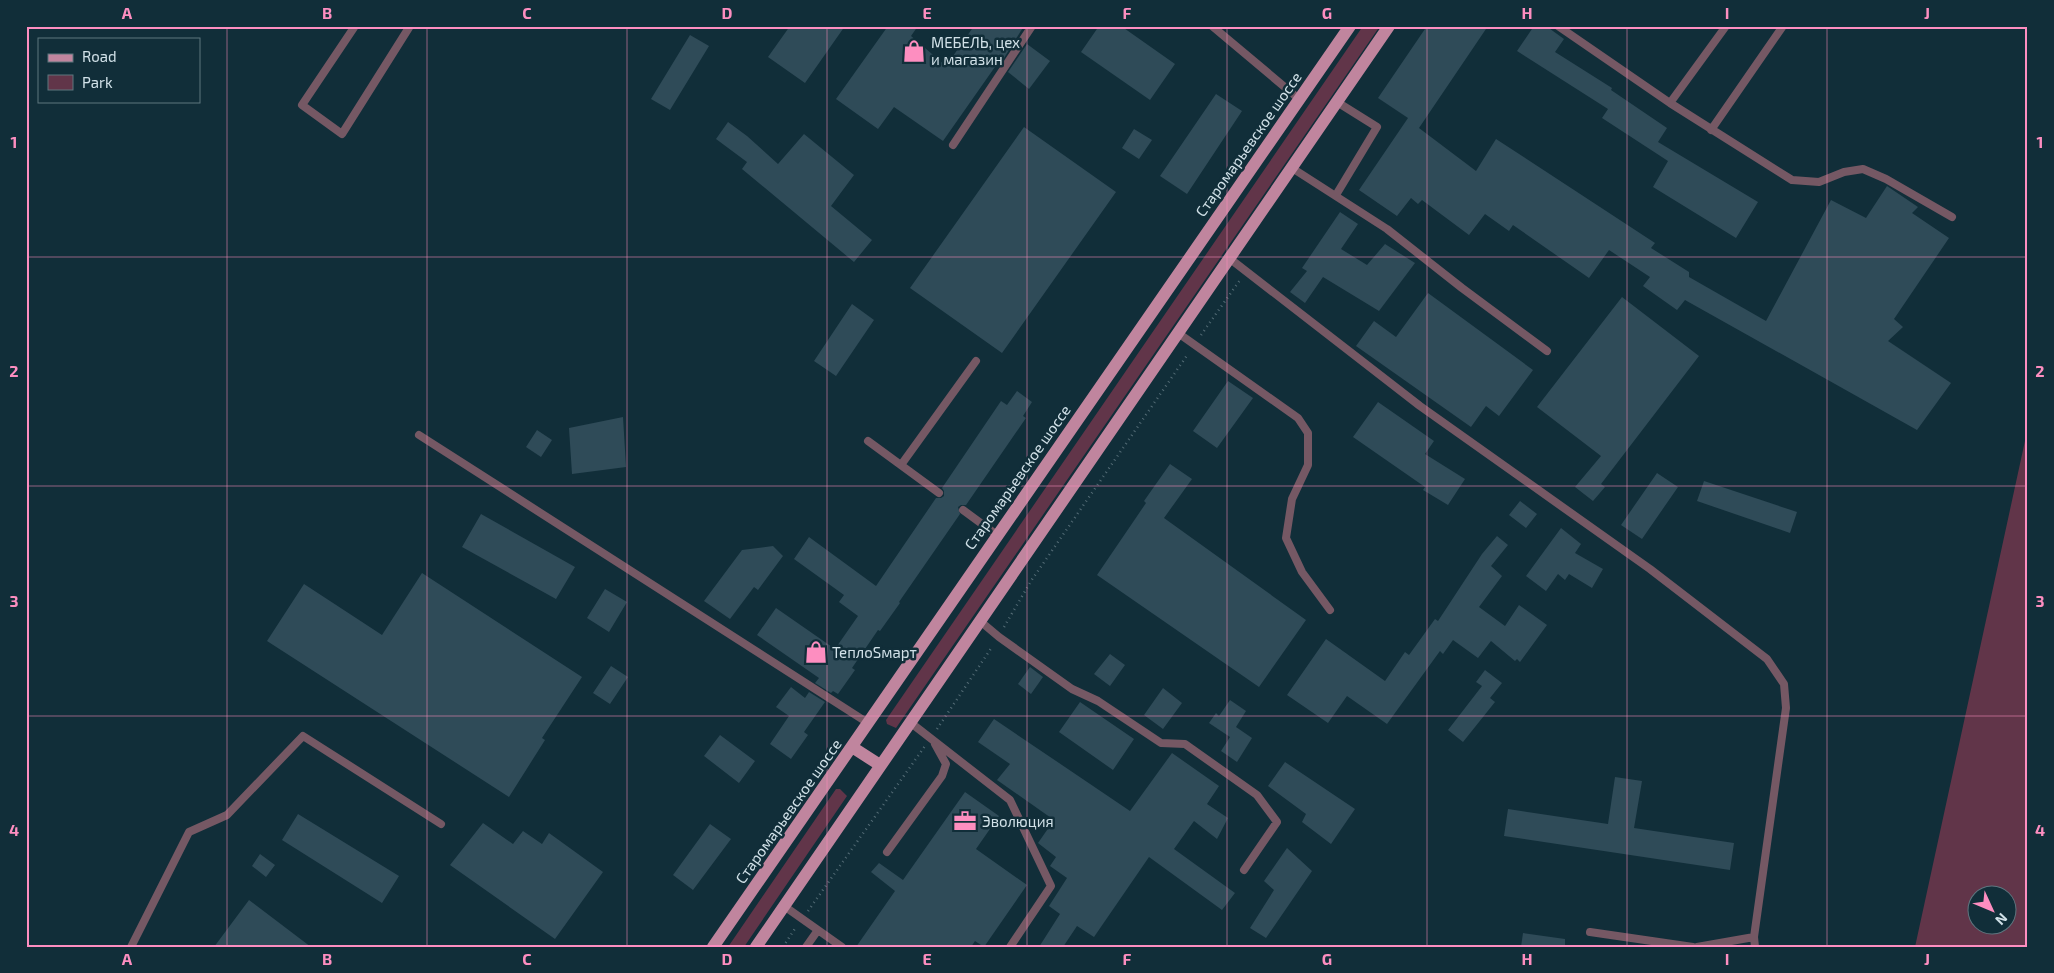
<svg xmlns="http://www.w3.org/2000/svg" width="2054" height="973" font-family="'Exo 2',sans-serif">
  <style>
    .green { fill: #613549; fill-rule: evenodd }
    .building { fill: #2f4b58 }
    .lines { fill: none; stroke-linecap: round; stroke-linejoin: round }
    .path { stroke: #546c76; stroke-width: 2.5; stroke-dasharray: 1 4; stroke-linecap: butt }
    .lane { stroke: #755864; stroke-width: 8 }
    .primary { stroke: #c0859e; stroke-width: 12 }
    .grid { fill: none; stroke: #fd8ec0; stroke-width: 1; stroke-opacity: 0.55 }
    .labels { text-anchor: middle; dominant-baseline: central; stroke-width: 5; stroke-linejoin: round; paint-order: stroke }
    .poi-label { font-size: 15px; fill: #d1e1e8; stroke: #112e39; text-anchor: start }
    .street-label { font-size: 15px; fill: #d1e1e8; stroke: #112e39 }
    .neatline { fill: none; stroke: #fd8ec0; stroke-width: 2 }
    .grid-label { font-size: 16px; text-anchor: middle; font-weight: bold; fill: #fd8ec0 }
  </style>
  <rect width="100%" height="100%" fill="#112e39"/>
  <path class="green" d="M1363 26H1380L896 728 887 724 886 720Z
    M2028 427V947H1915ZM1976 896H2006V926H1976Z
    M836 789H840L847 796 744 947H728Z"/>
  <path class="building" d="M790 26H845L805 83 768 57Z
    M888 26H918L911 36 946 66 974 26H1024L999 66 997 64 943 141 894 107 878 129 836 99Z
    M1099 26H1121L1175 64 1150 100 1081 52Z
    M1427 26H1488L1419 128 1476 171 1496 139 1655 243 1651 248 1689 272V277L1766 321 1831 200 1866 218 1887 186 1918 207 1912 213 1949 238 1894 319 1903 327 1888 341 1951 383 1917 430 1685 300 1677 310 1643 286 1650 277 1609 250 1589 278 1513 225 1509 231 1485 214 1469 235 1422 200 1418 204 1411 198 1397 216 1359 190 1408 118 1378 98Z
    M1534 26H1546L1564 39 1555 52 1612 88 1611 90 1667 128 1658 142 1758 202 1736 238 1653 187 1668 161 1602 118 1608 109 1517 51Z
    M690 35 709 46 670 110 651 99Z
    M1027 44 1050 61 1029 89 1008 72Z
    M1216 94 1242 111 1187 194 1160 176Z
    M728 122 747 136 778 164 804 134 854 175 831 206 872 240 854 262 742 169 747 162 716 139Z
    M1024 127 1116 192 1002 353 910 288Z
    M1134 129 1152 140 1139 159 1122 148Z
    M1340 212 1358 224 1341 249 1367 265 1385 244 1415 263 1379 311 1323 277 1305 303 1290 292 1307 271 1302 268Z
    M1428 293 1533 370 1499 416 1486 406 1471 427 1356 346 1374 321 1396 337Z
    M1622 297 1699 356 1601 484 1605 487 1593 501 1575 487 1601 456 1537 407Z
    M852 304 874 320 836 376 814 361Z
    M1228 381 1253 398 1217 448 1193 431Z
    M1017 391 1032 402 1023 416 1026 418 966 505H961L958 507 960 514 899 602 900 603 880 631 878 630 852 668 855 670 838 694 833 691 831 693 815 683 819 678 757 635 776 608 835 649 858 616 839 602 844 595 794 559 809 537 876 586 936 498H941L944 496V491L942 488 1001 401 1007 405Z
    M1378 402 1434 441 1425 454 1465 479 1448 505 1423 490 1425 487 1353 437Z
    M623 417 626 467 572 474 569 428Z
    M537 430 552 440 541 457 526 447Z
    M1170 464 1192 479 1164 518 1306 620 1259 687 1097 575 1146 503 1144 501Z
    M1657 473 1678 487 1642 539 1621 525Z
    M1704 481 1797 512 1790 533 1697 501Z
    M1520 501 1537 514 1526 528 1509 515Z
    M481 514 575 567 556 599 462 547Z
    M1561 528 1581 544 1575 553 1603 569 1592 588 1569 574 1565 580 1558 574 1546 591 1526 576Z
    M1497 536 1508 545 1491 566 1502 576 1479 607 1505 626 1519 605 1547 625 1520 662 1517 659 1515 661 1491 641 1478 658 1453 640 1443 654 1440 651 1387 724 1347 696 1328 723 1287 695 1326 639 1385 681 1405 652 1409 655 1435 619 1438 621 1482 554Z
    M773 546 783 556 758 590 754 587 730 619 704 601 742 550Z
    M422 573 582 677 542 738 545 740 509 797 267 641 304 584 382 635Z
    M605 589 627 602 609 632 587 618Z
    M1110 654 1125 665 1110 686 1094 674Z
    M611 666 628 677 610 704 593 693Z
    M1030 667 1043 677 1031 694 1018 684Z
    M1485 670 1502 683 1490 698 1495 702 1463 742 1448 730 1482 686 1476 682Z
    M791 687 805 698 809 692 825 702 804 732 808 735 791 759 770 744 789 716 776 707Z
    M1163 688 1182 703 1163 729 1144 715Z
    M1230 700 1246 711 1236 727 1252 738 1237 762 1221 751 1230 737 1209 723 1216 713 1219 716Z
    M1080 702 1134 739 1113 770 1059 732Z
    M994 719 1130 811 1172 753 1219 786 1207 804 1228 818 1217 839 1194 821 1174 849 1235 893 1222 910 1149 857 1094 937 1077 926 1063 947H1039L1060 914 1049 906 1067 878 1050 866 1056 857 1038 843 1054 820 997 780 1010 764 978 742Z
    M720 735 755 761 739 783 704 756Z
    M1285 762 1355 809 1331 844 1302 822 1306 814 1268 786Z
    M1615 777 1642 781 1634 828 1734 843 1730 870 1504 836 1508 809 1608 824Z
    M965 792 999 816 976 849 1027 885 984 947 975 941 971 947H856L895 891 871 872 879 863 903 880Z
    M298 814 399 876 382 903 282 840Z
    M483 823 513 844 523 831 542 844 549 833 603 872 555 939 450 865Z
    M710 824 731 839 693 890 673 875Z
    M1287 848 1312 871 1266 938 1250 928 1274 890 1264 881Z
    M260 854 275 865 266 877 252 866Z
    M249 900 311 947H214Z
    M1523 933 1565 939V947H1521Z"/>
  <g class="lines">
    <path class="path" d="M1201 335 1240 280
      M1004 627 1031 581 1188 354
      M937 729 992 647
      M808 911 925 746
      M783 947 796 927"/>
    <path class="lane" d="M355 26 302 105 342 134 410 26
      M1212 26 1299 99
      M1558 26 1670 103 1792 180 1819 182 1844 172 1863 169 1886 179 1952 217
      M1670 103 1726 26
      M1711 130 1783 26
      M953 145 1032 26
      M1292 168 1387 229 1462 288 1547 351
      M1336 195 1377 127 1337 102
      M1229 258 1420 406 1650 569 1767 659 1784 684 1786 708 1754 937 1755 947
      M1178 333 1298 418 1308 433V465L1292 499 1286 538 1302 572 1330 610
      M419 435 868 723
      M868 441 939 493
      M901 465 976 361
      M963 510 997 535
      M980 621 999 637 1072 689 1098 701 1161 743 1185 744 1257 795 1277 822 1244 870
      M911 723 1010 800 1051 886 1010 947
      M887 852 942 776 946 764 935 744
      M784 906 842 947
      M1590 932 1693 947
      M131 947 189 832 227 815 303 736 441 824
      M806 947 818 930
      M1697 947 1754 937"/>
    <path class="primary" d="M852 747 880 765
      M713 947 1350 26
      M756 947 1389 26"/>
  </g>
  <path class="grid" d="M227 26V947M427 26V947M627 26V947M827 26V947M1027 26V947M1227 26V947M1427 26V947M1627 26V947M1827 26V947M26 257H2028M26 486H2028M26 716H2028"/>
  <defs>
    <symbol id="shop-bare" viewBox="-9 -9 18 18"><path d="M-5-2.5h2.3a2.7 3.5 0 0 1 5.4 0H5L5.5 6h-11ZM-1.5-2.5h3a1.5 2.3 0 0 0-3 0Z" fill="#fd8ec0" stroke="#112e39" stroke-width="2.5" paint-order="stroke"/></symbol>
    <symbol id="office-bare" viewBox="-9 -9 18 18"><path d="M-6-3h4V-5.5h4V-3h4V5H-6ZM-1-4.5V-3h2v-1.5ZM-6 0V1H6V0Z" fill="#fd8ec0" stroke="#112e39" stroke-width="2.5" paint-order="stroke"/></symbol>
  </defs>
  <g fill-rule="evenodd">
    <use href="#shop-bare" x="898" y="35" width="32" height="32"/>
    <use href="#shop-bare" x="800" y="636" width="32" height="32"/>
    <use href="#office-bare" x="949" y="805" width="32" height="32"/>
  </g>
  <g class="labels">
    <g class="poi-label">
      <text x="931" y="42">МЕБЕЛЬ, цех<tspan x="931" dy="17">и магазин</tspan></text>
      <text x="832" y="652">ТеплоSмарт</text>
      <text x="982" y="821">Эволюция</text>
    </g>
    <g class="street-label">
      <text transform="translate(1248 144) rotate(-55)">Старомарьевское шоссе</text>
      <text transform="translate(1017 477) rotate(-55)">Старомарьевское шоссе</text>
      <text transform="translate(788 811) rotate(-55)">Старомарьевское шоссе</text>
    </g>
  </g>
  <rect width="2054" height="973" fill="none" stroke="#112e39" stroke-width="55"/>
  <rect x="38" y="38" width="162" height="65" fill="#112e39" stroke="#5e767f"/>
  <rect x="48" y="54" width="25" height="8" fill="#c0859e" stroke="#5e767f"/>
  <text x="82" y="62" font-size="15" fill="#d1e1e8">Road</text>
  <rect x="48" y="75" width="25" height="15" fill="#613549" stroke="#5e767f"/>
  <text x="82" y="88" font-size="15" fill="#d1e1e8">Park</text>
  <g transform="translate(1992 910) rotate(134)"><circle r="24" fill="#112e39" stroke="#5e767f"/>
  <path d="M0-4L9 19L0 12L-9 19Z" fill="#fd8ec0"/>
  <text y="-8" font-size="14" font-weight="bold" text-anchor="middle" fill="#d1e1e8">N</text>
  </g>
  <rect x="28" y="28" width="1998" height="918" class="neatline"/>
  <g class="grid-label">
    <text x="127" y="19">A</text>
    <text x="327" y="19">B</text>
    <text x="527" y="19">C</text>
    <text x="727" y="19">D</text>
    <text x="927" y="19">E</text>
    <text x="1127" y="19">F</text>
    <text x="1327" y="19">G</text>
    <text x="1527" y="19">H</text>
    <text x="1727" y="19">I</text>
    <text x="1927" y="19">J</text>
    <text x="14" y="148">1</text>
    <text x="2040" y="148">1</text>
    <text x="14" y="377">2</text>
    <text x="2040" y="377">2</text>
    <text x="14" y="607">3</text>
    <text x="2040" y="607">3</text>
    <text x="14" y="836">4</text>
    <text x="2040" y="836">4</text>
    <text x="127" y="965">A</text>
    <text x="327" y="965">B</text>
    <text x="527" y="965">C</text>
    <text x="727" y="965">D</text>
    <text x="927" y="965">E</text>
    <text x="1127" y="965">F</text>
    <text x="1327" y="965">G</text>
    <text x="1527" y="965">H</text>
    <text x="1727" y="965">I</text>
    <text x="1927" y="965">J</text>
  </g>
</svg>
